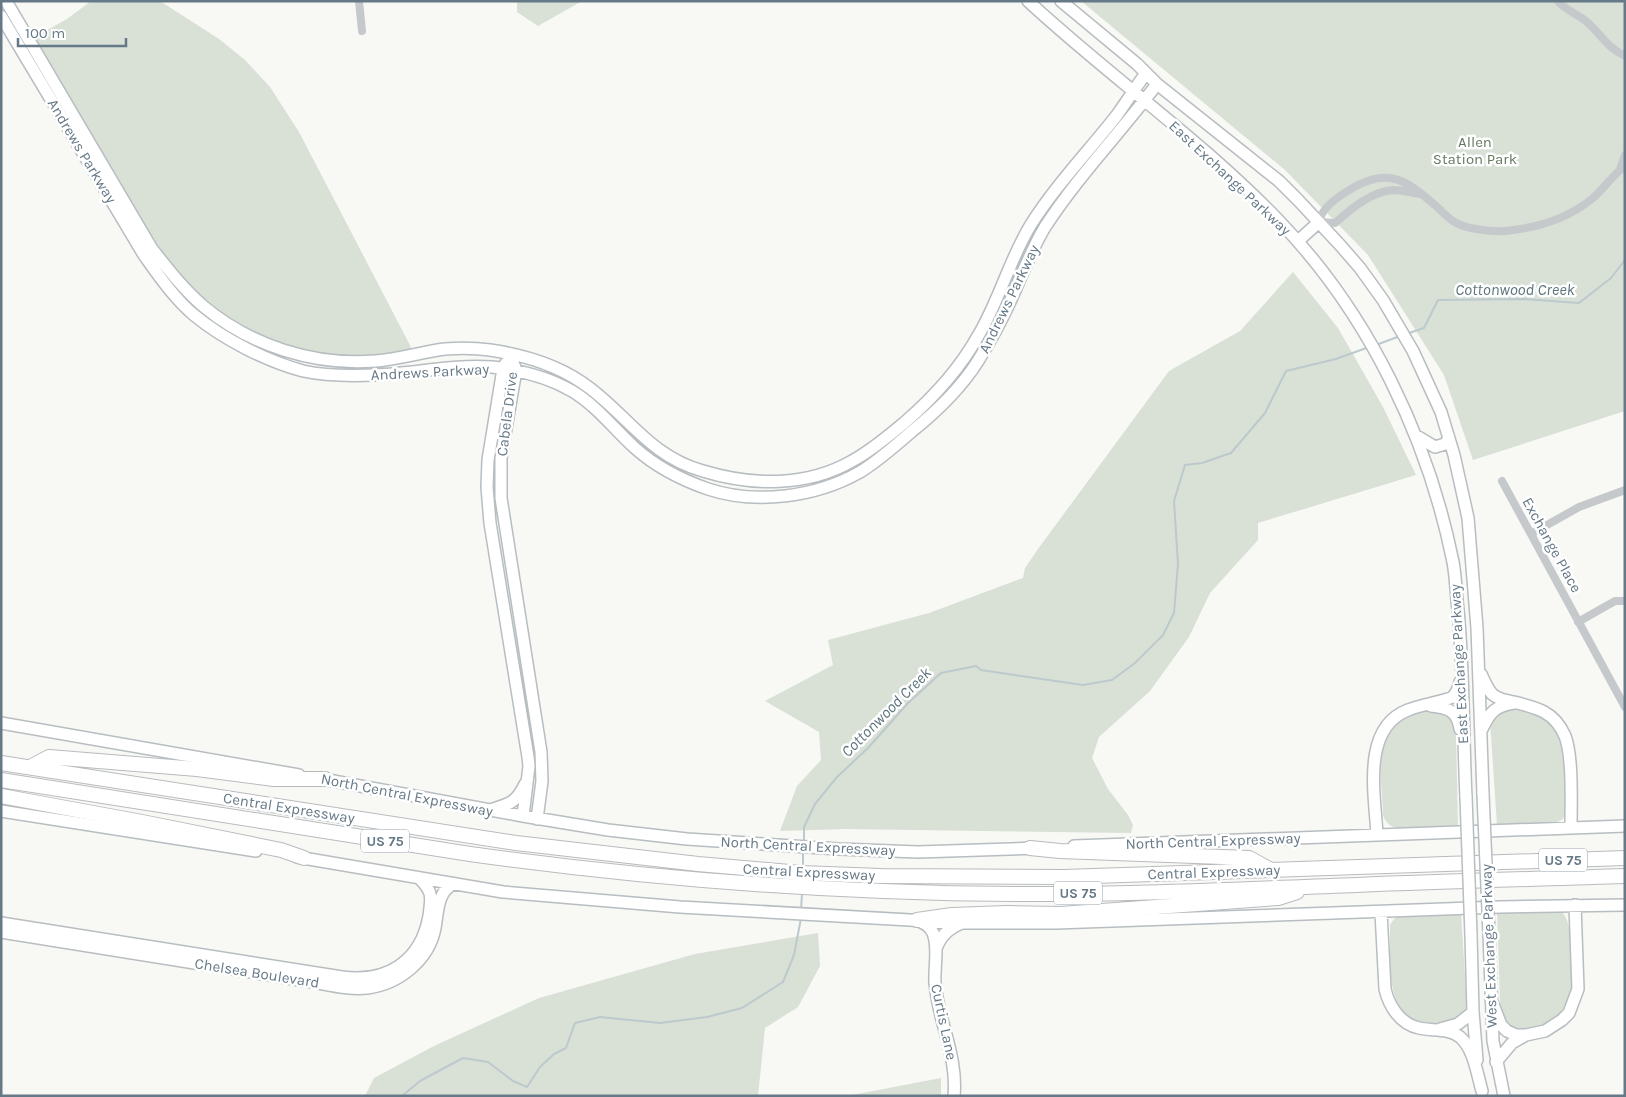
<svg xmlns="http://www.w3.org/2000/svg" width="1626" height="1097" font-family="Karla,sans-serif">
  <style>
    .green { fill: #d9e0d6 }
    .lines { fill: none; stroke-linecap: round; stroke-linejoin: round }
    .stream { stroke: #bcc9cd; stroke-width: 2 }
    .secondary-casing { stroke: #b7bdc1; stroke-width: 14 }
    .highway-casing { stroke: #b8bbbe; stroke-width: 16 }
    .street { stroke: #c5c9cc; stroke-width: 8 }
    .secondary { stroke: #fff; stroke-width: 11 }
    .highway { stroke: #fff; stroke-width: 14 }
    .secondary-bridge-casing { stroke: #b7bdc1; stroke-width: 14; stroke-linecap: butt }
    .secondary-bridge { stroke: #fff; stroke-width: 11 }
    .labels { text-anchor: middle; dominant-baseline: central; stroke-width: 5; stroke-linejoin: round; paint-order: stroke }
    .shield { fill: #fff; stroke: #94a1ab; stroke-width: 1 }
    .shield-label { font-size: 14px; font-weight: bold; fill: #667987 }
    .park-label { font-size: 15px; fill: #667961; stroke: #fff }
    .street-label { font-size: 15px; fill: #667987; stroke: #fff }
    .water-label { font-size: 16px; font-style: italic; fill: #5c747c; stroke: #fff }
  </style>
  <rect width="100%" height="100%" fill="#f8f8f5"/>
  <path class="green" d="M91 1H160L219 39 245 60 270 87 299 132 413 351 391 355 342 358 291 348 264 338 230 320 201 297 187 284 161 251 33 38 67 19Z
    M517 1H582L538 26 517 12Z
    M1081 1H1625V411L1473 460 1444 375 1368 255 1285 170Z
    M1293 272 1338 328 1383 407 1416 475 1258 523V540L1210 593 1189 637 1150 691 1099 737 1092 758 1108 789 1128 815 1133 825 1131 833 845 829 780 831 797 786 821 760 819 732 765 701 833 665 828 640 929 613 1023 578 1025 568 1038 549 1169 371 1240 331Z
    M1520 707C1527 710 1535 712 1541 716 1571 734 1565 781 1566 812L1563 819 1555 823 1497 825 1490 721 1496 712Z
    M1434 709 1448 713 1456 735 1458 826 1397 828C1389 826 1386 823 1383 815 1381 764 1368 718 1434 709Z
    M1497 910 1561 911C1569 919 1570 932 1572 943 1575 963 1575 986 1567 1004 1562 1013 1553 1021 1544 1025 1535 1029 1514 1031 1507 1023 1502 1017 1501 1009 1500 1001Z
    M1461 913 1467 1009C1456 1019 1443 1024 1428 1023 1382 1020 1391 957 1390 925L1394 919 1402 914Z
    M818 933 820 966 798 1007 765 1028 758 1096H365L374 1078 434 1046 539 998 695 954Z
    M941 1078V1096H847Z"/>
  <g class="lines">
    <path class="stream" d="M1406 334 1424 328 1438 300 1524 299 1579 303 1611 278 1625 260
      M1376 345 1400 336
      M804 843V827L815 804 837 777 868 748 908 703 941 673 976 666 981 670 1083 685 1112 680 1135 663 1163 635 1174 613 1178 564 1174 501 1185 465 1202 463 1231 453 1265 413 1286 371 1336 359 1369 347
      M803 868V851
      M801 911 802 893
      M402 1096 420 1081 463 1058 488 1062 513 1081 527 1087 540 1067 554 1054 566 1048 575 1023 600 1017 660 1023 707 1017 742 1008 783 982 794 955 801 918"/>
    <defs>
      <path id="secondary" d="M6 1 152 249C168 269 184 290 203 306 251 346 314 366 376 361 399 359 422 352 445 349 460 348 475 348 490 350 525 355 563 367 591 389 630 419 652 457 703 471 752 486 807 487 852 461 871 451 887 437 904 423 933 398 959 370 978 336 999 301 1009 261 1030 226 1055 186 1088 152 1117 115 1127 101 1136 87 1146 73
        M1028 1C1110 77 1204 142 1281 223 1369 315 1428 438 1453 562 1456 578 1456 594 1458 610 1464 672 1463 735 1466 797
        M1061 1 1137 64 1157 84 1279 181 1298 200 1340 245 1360 268 1383 300 1413 351 1441 412 1454 455 1468 518 1477 628 1483 794
        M1 16 144 255C159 276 174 298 194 315 223 339 266 361 303 371 326 376 351 376 375 375 414 374 452 364 492 367 519 370 548 377 572 391 597 406 614 429 635 448 655 466 682 480 708 489 756 505 816 497 860 472 878 461 895 446 911 432 936 412 961 388 978 361 989 343 1000 324 1009 304 1021 278 1030 252 1045 227 1078 176 1121 132 1157 84
        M1298 241 1319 222
        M506 363 503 369 488 460 487 487 490 523 528 757 529 766 523 816
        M513 363 516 370 501 458V498L541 752 542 781 537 819
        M1415 435 1435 447 1445 444 1449 438
        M1481 674C1484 681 1487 688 1492 694 1497 698 1503 700 1509 701 1534 707 1554 710 1565 736 1573 756 1571 804 1571 828
        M1431 706C1448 708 1457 710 1460 729
        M1 723 299 775
        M1482 729C1490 712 1495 706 1514 703
        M317 778 523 816 608 830 687 839 839 849 918 852 1038 848
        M493 809C511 804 517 801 525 784
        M1 811 256 851
        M1377 835C1375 795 1361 728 1408 710 1423 704 1438 703 1453 697L1457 691 1460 682
        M1074 846 1625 826
        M297 857 503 892 680 907 963 923H1056L1500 907 1625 905
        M1381 912 1385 989C1389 1006 1400 1024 1419 1028 1432 1031 1449 1028 1460 1037 1474 1049 1477 1074 1482 1091
        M919 921C925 924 930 926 933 933 939 948 934 967 935 983 938 1021 958 1056 954 1096
        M1 923 342 977C386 983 421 962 429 916 431 898 434 893 420 879
        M1 932 306 981C326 984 347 990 367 988 399 984 429 960 435 928 438 911 437 893 453 884
        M1489 934 1493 1041 1504 1096
        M1471 935 1473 1012 1477 1060
        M936 949C940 936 949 928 962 923
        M1491 999 1501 1025 1507 1031 1516 1035H1526L1545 1031 1562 1020 1569 1013 1578 989 1575 905
        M1440 1029 1458 1024 1473 1012
        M1496 1062 1512 1043 1526 1035"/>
      <path id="highway" d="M1 763 516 843 698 864 801 873 881 876 1064 877 1625 858
        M30 767 49 757 197 769 274 779H325
        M1 780 470 854C650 879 832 893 1014 894 1129 895 1243 889 1357 885 1446 881 1536 879 1625 876
        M1 796 142 822 281 850 304 858
        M1030 848 1060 851 1249 858 1271 870
        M917 920 952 915 1007 913 1061 914 1278 898 1297 892"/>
    </defs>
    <use href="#secondary" class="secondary-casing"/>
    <use href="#highway" class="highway-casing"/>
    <path class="street" d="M359 1 362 31
      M1558 1C1566 11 1578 14 1587 22 1601 34 1606 47 1625 56
      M1620 169 1625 155
      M1420 194C1411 193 1402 190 1393 190 1370 192 1351 209 1335 223L1319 222C1322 208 1334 200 1346 192 1386 166 1404 178 1436 206 1442 211 1447 217 1453 221 1464 229 1492 232 1505 231 1537 228 1568 219 1593 198 1604 188 1613 175 1625 166
      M1502 481 1625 707
      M1531 534 1579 507 1625 490
      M1578 622 1615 601H1625"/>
    <use href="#secondary" class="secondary"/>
    <use href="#highway" class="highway"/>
    <defs>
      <path id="secondary-bridge" d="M1483 794 1489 934
        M1466 797 1471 935"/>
    </defs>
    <use href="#secondary-bridge" class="secondary-bridge-casing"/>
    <use href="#secondary-bridge" class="secondary-bridge"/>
  </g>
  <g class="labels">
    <g class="shield">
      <rect x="361" y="829.5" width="48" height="23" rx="4"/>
      <rect x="1539" y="848.5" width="48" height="23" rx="4"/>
      <rect x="1054" y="881.5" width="48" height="23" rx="4"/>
    </g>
    <g class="shield-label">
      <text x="385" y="841">US 75</text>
      <text x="1563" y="860">US 75</text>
      <text x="1078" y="893">US 75</text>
    </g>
    <g class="park-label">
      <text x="1475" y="142">Allen<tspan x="1475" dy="17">Station Park</tspan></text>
    </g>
    <g class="street-label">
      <text transform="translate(82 151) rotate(59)">Andrews Parkway</text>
      <text transform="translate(1230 178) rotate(43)">East Exchange Parkway</text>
      <text transform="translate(1009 299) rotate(-64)">Andrews Parkway</text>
      <text transform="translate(430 372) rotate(-3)">Andrews Parkway</text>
      <text transform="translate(507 414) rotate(-83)">Cabela Drive</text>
      <text transform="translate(1552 545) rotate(61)">Exchange Place</text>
      <text transform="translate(1459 664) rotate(-93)">East Exchange Parkway</text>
      <text transform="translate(407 795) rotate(11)">North Central Expressway</text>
      <text transform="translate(289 808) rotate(9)">Central Expressway</text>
      <text transform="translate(1213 841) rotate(-2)">North Central Expressway</text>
      <text transform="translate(808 846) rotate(3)">North Central Expressway</text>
      <text transform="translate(809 872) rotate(3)">Central Expressway</text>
      <text transform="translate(1214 872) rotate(-2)">Central Expressway</text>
      <text transform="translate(1489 946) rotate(-92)">West Exchange Parkway</text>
      <text transform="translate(257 973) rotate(9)">Chelsea Boulevard</text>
      <text transform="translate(944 1022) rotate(78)">Curtis Lane</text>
    </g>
    <g class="water-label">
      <text x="1515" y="289">Cottonwood Creek</text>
      <text transform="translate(886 712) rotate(-45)">Cottonwood Creek</text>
    </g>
  </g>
  <rect width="1626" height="1097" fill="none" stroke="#667987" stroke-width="5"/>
  <path d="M18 38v8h108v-8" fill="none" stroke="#667987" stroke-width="2.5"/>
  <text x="25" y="38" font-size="15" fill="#667987" stroke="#ffffff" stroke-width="4" paint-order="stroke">100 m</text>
</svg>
